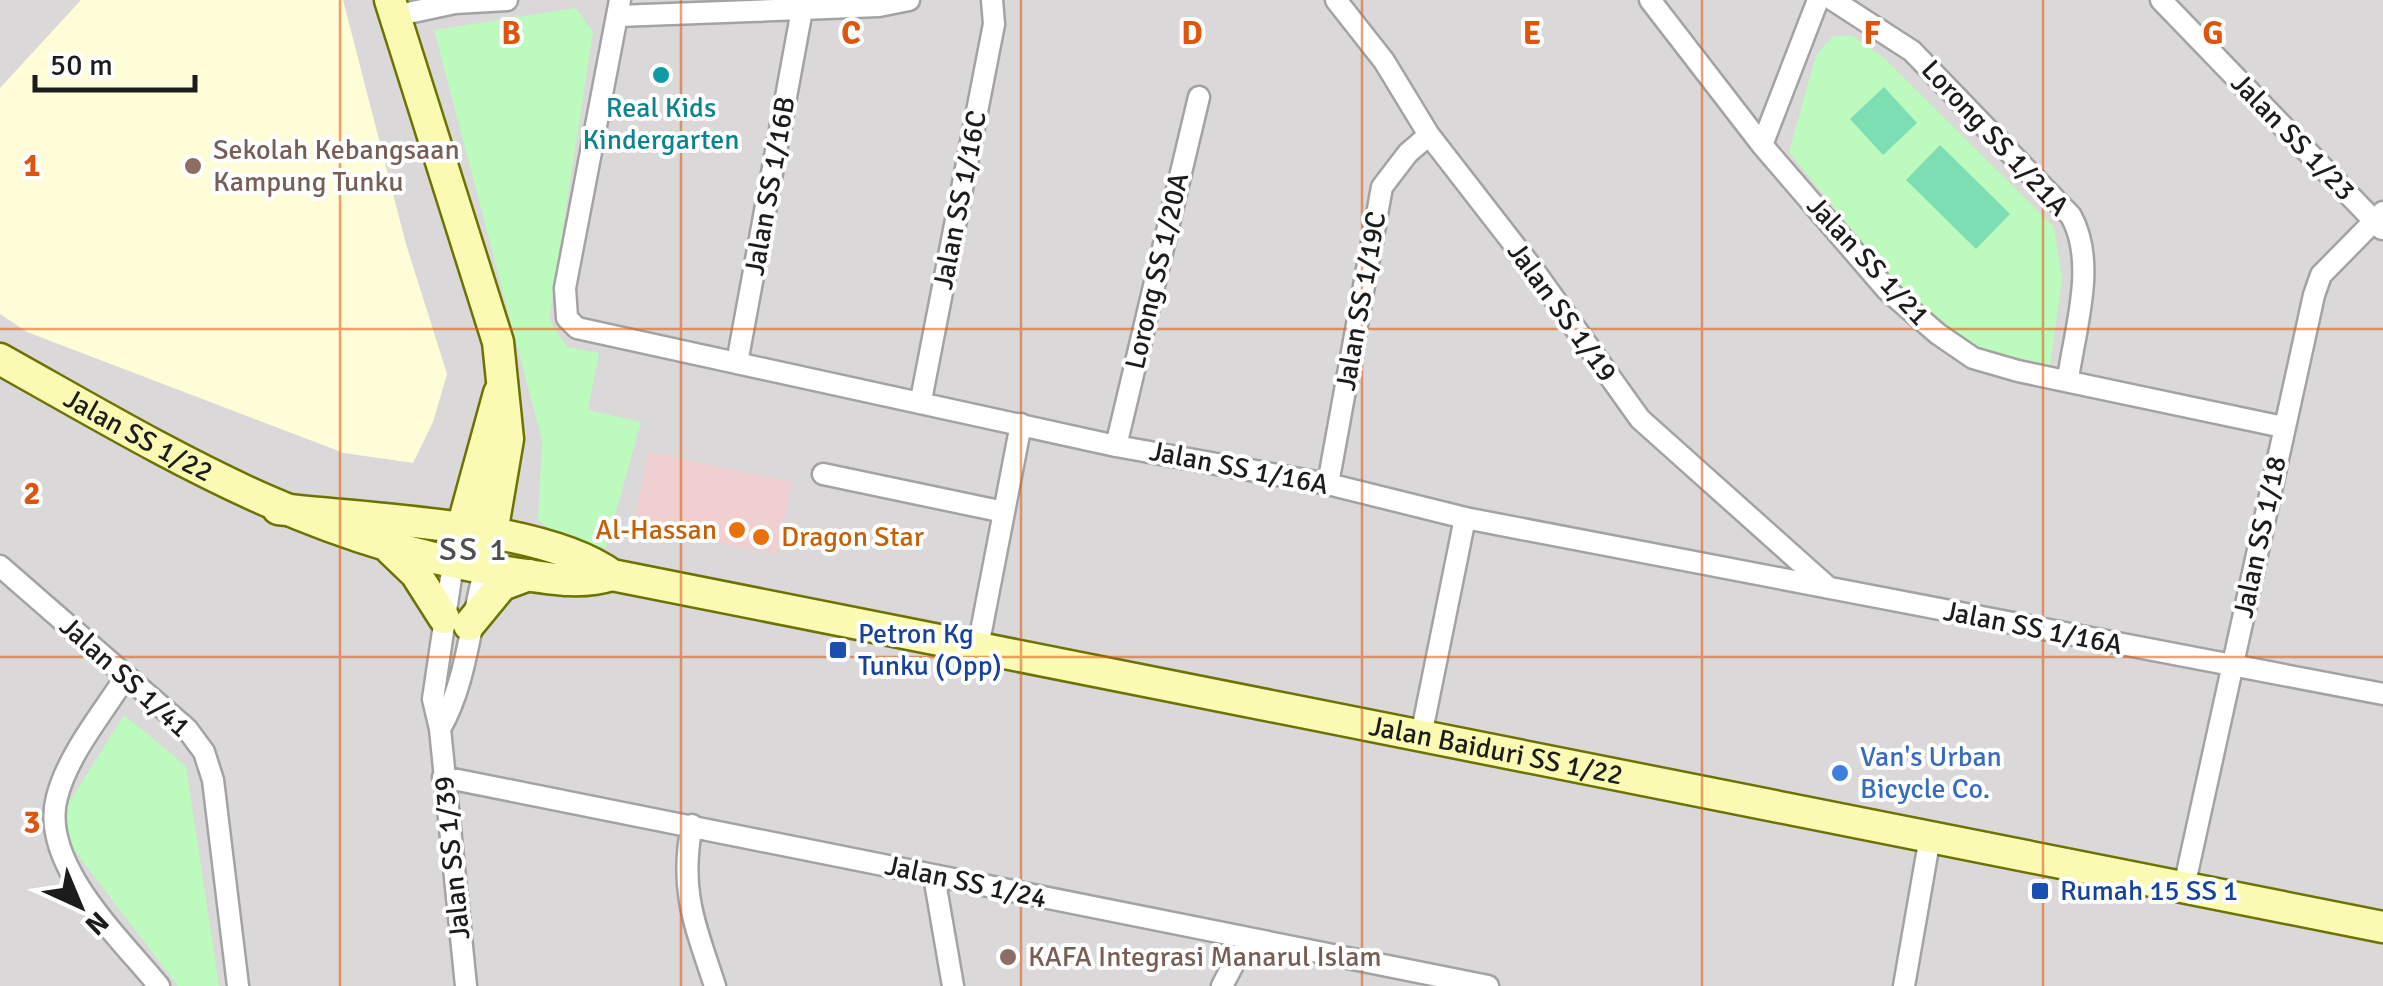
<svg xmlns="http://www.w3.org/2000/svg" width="2383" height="986" font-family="Signika,sans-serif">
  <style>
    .residential { fill: #dad8d8 }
    .commercial { fill: #efcfcf }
    .education { fill: #fffdd8 }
    .park { fill: #bcfabd }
    .pitch { fill: #7ddeb3 }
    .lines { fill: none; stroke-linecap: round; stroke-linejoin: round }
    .street-casing { stroke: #a3a3a3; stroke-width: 25 }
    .secondary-casing { stroke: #6c7203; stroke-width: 35 }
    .street { stroke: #fff; stroke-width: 20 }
    .secondary { stroke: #fafab2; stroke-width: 30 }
    .grid { fill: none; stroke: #de560d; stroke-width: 2.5; stroke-opacity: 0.55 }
    .culture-dot { fill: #0f9aa8; stroke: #fff; stroke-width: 4 }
    .education-dot { fill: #8d6e63; stroke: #fff; stroke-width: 4 }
    .food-dot { fill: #e8710a; stroke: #fff; stroke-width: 4 }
    .transit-dot { fill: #1a4fb4; stroke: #fff; stroke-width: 4 }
    .shop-dot { fill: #3f7fe0; stroke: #fff; stroke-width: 4 }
    .labels { text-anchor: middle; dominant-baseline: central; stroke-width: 8; stroke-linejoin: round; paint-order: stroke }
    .culture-label { font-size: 28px; fill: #0d838f; stroke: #fff }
    .street-label { font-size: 28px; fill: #1c1c1c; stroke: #fff }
    .education-label { font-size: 28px; fill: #785e54; stroke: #fff; text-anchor: start }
    .food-label { font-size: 28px; fill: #c56008; stroke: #fff; text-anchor: end }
    .transit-label { font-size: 28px; fill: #164399; stroke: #fff; text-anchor: start }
    .shop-label { font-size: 28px; fill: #366cbe; stroke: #fff; text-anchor: start }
    .quarter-label { font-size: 32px; letter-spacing: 2.5px; fill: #4f4f4f; stroke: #fff }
    .grid-label { font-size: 32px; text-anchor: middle; font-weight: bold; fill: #de560d; stroke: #fff; stroke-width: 8; stroke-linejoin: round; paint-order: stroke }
  </style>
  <rect width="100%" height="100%" fill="#ede8e1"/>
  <path class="residential" d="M0 0H2383V986H0Z"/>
  <path class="commercial" d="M649 452 792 482 777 555 633 525Z"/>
  <path class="education" d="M81 0H343L406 244 447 374 433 422 413 463 344 453 27 332 0 314V88Z"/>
  <path class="park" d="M576 8 593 32 549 319 567 347 599 353 588 410 641 422 606 548 558 535 538 520 542 440 434 30Z
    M1833 36H1853L1884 58 2054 227 2062 279 2050 366 1982 353 1898 287 1789 152 1816 55Z
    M124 715 186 766 219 986H178L55 825Z"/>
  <path class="pitch" d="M1884 87 1917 123 1883 155 1850 119Z
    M1940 145 2010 214 1976 249 1906 180Z"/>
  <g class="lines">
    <defs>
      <path id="street" d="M620 0 565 288 567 318 577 328 1116 446 1328 484 1465 518 2383 694
        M1336 0 1384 61 1429 135 1533 269 1640 419 1829 588
        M1650 0 1762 145 1887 290 1938 334 1973 358 2018 371 2283 427
        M1833 0 1912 51 2071 216C2097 263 2075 328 2068 379
        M2161 0 2382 229
        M394 16 455 3 507 0
        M618 16 879 6 909 0
        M1762 145 1818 0
        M737 363 802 10
        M921 400 994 24 992 0
        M1116 446 1199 97
        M823 474 1004 512
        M1328 484 1382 187 1408 153 1429 135
        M453 564 433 699 440 729 466 986
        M0 566 187 729 204 752 213 780 238 986
        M978 647 1021 424
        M126 676C103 713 68 754 57 797 39 863 120 938 159 986
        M440 729C467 682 470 622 485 569
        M1421 736 1465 518
        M443 777 1488 986
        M692 825C679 890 695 925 715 986
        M934 876 953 986
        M2184 887 2314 295 2321 275 2383 212
        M1222 986 1246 940
        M1904 986 1930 837"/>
      <g id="secondary">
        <path d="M390 0 498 342 508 439 489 551"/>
        <path id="s1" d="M0 359C168 453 313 544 507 572 543 577 577 586 612 575"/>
        <path id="s2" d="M278 509C366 519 544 524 612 575L2383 927"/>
        <path d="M457 546 499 393"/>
        <path d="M391 550 416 574 444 618"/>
        <path d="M469 625 502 585 529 575"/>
      </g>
    </defs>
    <use href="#street" class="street-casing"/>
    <use href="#secondary" class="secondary-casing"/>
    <use href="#street" class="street"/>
    <use href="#secondary" class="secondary"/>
  </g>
  <path class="grid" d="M340 0V986M681 0V986M1021 0V986M1362 0V986M1702 0V986M2043 0V986M0 329H2383M0 657H2383"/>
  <circle class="culture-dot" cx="661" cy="75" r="10"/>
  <g class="education-dot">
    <circle cx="193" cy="166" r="10"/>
    <circle cx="1008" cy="957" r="10"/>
  </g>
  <g class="food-dot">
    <circle cx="737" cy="530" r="10"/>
    <circle cx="761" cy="537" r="10"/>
  </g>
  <g class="transit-dot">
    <rect x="828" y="640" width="20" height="20" rx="5"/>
    <rect x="2030" y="881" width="20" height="20" rx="5"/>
  </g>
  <circle class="shop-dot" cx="1840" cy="773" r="10"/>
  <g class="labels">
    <g class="culture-label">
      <text x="661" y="108">Real Kids<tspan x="661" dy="32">Kindergarten</tspan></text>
    </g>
    <g class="street-label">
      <text transform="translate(2293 137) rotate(46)">Jalan SS 1/23</text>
      <text transform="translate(1995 138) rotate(47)">Lorong SS 1/21A</text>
      <text transform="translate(770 186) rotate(-80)">Jalan SS 1/16B</text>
      <text transform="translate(960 200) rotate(-79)">Jalan SS 1/16C</text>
      <text transform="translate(1868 261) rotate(47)">Jalan SS 1/21</text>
      <text transform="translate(1157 271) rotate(-77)">Lorong SS 1/20A</text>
      <text transform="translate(1361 301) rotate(-80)">Jalan SS 1/19C</text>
      <text transform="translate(1562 312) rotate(54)">Jalan SS 1/19</text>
      <text stroke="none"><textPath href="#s1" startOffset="158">Jalan SS 1/22</textPath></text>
      <text transform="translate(1239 468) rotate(11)">Jalan SS 1/16A</text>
      <text transform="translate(2260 537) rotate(-78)">Jalan SS 1/18</text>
      <text transform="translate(2033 628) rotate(11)">Jalan SS 1/16A</text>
      <text transform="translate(125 677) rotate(42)">Jalan SS 1/41</text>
      <text stroke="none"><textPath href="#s2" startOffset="1245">Jalan Baiduri SS 1/22</textPath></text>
      <text transform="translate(452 858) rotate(-96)">Jalan SS 1/39</text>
      <text transform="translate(966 882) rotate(12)">Jalan SS 1/24</text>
    </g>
    <g class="education-label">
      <text x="213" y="150">Sekolah Kebangsaan<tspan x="213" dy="32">Kampung Tunku</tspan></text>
      <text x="1028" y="957">KAFA Integrasi Manarul Islam</text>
    </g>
    <g class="food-label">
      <text x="717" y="530">Al-Hassan</text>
      <text x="781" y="537" text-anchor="start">Dragon Star</text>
    </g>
    <g class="transit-label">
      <text x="858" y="634">Petron Kg<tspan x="858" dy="32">Tunku (Opp)</tspan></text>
      <text x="2060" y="891">Rumah 15 SS 1</text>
    </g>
    <g class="shop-label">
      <text x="1860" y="757">Van's Urban<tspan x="1860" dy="32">Bicycle Co.</tspan></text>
    </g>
    <g class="quarter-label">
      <text x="474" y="549">SS 1</text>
    </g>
  </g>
  <g class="grid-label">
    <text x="511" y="44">B</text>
    <text x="851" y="44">C</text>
    <text x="1192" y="44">D</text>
    <text x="1532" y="44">E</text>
    <text x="1872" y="44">F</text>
    <text x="2213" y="44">G</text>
    <text x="32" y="176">1</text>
    <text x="32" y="504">2</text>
    <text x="32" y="833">3</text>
  </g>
  <g transform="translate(80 906) rotate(136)" stroke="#ffffff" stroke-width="8" paint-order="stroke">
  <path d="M0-8L18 38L0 25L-18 38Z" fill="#1c1c1c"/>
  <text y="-15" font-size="28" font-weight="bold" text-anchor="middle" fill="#1c1c1c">N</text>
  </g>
  <path d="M35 75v15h160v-15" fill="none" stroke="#1c1c1c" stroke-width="5"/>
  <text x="50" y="75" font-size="30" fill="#1c1c1c" stroke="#ffffff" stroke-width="8" paint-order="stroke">50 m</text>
</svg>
